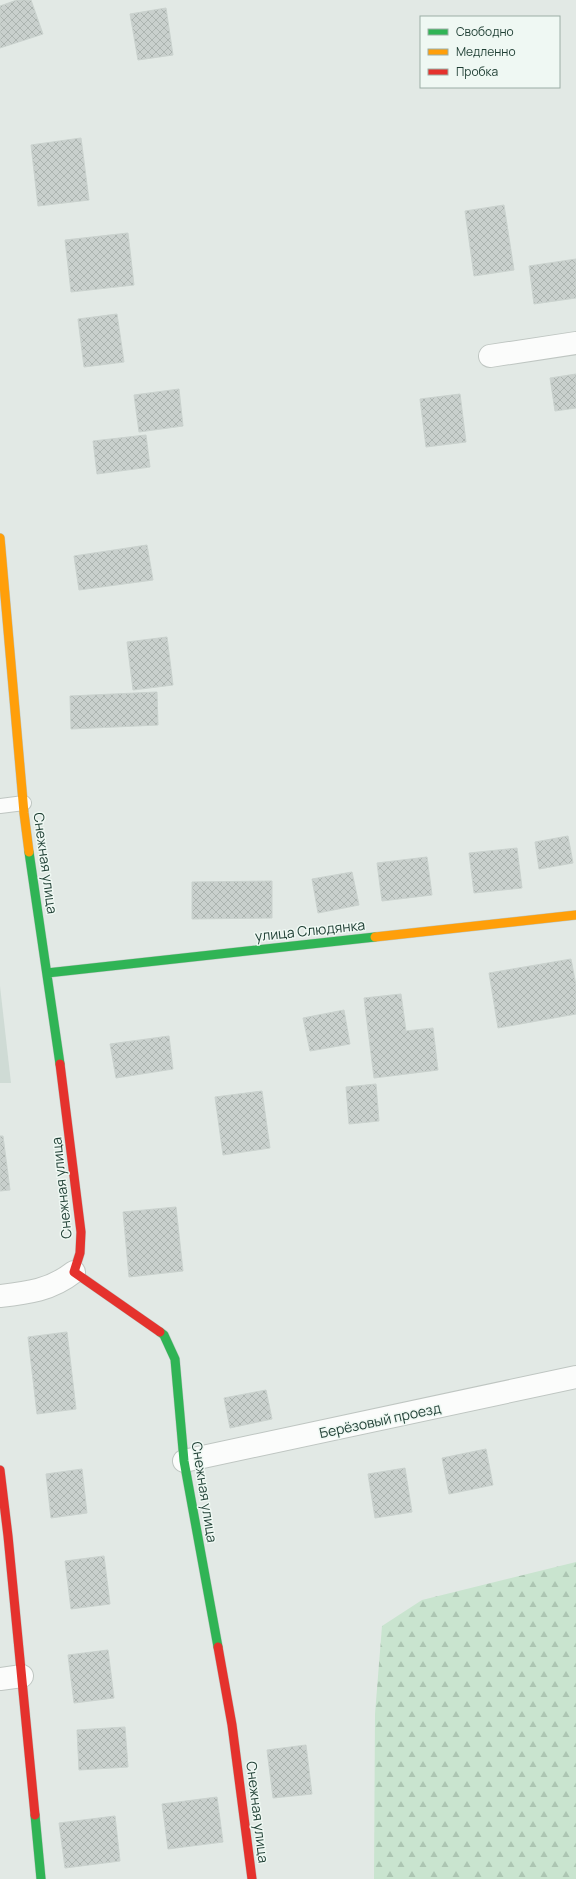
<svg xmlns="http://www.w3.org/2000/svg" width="576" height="1879" font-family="Manrope,sans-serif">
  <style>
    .built { fill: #cfdbd5 }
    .forest { fill: url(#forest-firs) }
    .building { fill: url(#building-cross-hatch); stroke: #cad2ce }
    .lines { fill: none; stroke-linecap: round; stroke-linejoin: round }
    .lane-casing { stroke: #bfc6c2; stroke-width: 16 }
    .street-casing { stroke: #bfc6c2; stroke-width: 24 }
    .fast-casing { stroke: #bdc7c2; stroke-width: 10 }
    .slow-casing { stroke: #bdc7c2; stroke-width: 10 }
    .jam-casing { stroke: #bdc7c2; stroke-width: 10 }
    .lane { stroke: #fbfcfb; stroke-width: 14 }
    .street { stroke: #fbfcfb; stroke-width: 22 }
    .fast { stroke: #30b455; stroke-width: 9 }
    .slow { stroke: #ff9f0a; stroke-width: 9 }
    .jam { stroke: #e5322d; stroke-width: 9 }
    .labels { text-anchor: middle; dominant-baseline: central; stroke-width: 3; stroke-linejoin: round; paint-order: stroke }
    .street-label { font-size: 14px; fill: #1e3e33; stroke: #eff8f3 }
  </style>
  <defs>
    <pattern id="forest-firs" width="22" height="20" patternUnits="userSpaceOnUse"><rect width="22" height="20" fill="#c9e4cf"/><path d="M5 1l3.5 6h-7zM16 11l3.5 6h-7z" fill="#acc5b2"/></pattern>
    <pattern id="building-cross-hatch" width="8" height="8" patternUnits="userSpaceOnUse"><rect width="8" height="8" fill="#c9d0cd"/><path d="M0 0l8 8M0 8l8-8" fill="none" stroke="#acb4b0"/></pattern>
  </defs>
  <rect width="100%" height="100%" fill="#e2e9e5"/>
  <path class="built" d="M0 986 11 1083H0Z"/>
  <path class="forest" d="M576 1562V1879H374L375 1714 382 1626 422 1600Z"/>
  <path class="building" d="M17 0H31L43 34 0 48V6Z
    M166 8 173 55 138 60 130 14Z
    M81 138 89 200 38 206 31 145Z
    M504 205 514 270 474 276 465 211Z
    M128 233 134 285 71 292 65 240Z
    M576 259V298L534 304 529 266Z
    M117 314 124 362 84 367 78 319Z
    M576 374V408L555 411 550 378Z
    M179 389 183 426 139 432 134 395Z
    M460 394 466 442 426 447 420 399Z
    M146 435 150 467 97 474 93 441Z
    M147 545 153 580 79 590 74 556Z
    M167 637 173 685 133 690 127 642Z
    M157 692 158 725 71 729 70 696Z
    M568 836 573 863 539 869 535 842Z
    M517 848 522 888 474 893 469 853Z
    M427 857 432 895 382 901 377 863Z
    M352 872 359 905 318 913 312 879Z
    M272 881V918L192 919V882Z
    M571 959 576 985V1014L498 1028 489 973Z
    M401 994 406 1031 433 1028 438 1070 374 1078 364 998Z
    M344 1010 350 1044 310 1051 303 1018Z
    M169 1036 173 1069 116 1078 110 1044Z
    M376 1084 379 1121 349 1124 346 1087Z
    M262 1091 270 1148 223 1155 215 1097Z
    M0 1136H3L10 1190 0 1191Z
    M176 1207 183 1271 129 1277 123 1212Z
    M67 1332 76 1409 37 1414 28 1337Z
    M266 1390 272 1419 230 1428 224 1398Z
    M486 1449 493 1485 449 1494 442 1458Z
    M405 1468 412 1512 375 1518 368 1474Z
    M82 1469 87 1513 51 1518 46 1474Z
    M104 1556 110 1604 71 1609 65 1561Z
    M108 1650 114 1698 74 1703 68 1655Z
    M125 1727 128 1767 79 1770 77 1730Z
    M306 1745 312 1794 273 1798 267 1750Z
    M217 1797 223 1842 168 1849 162 1804Z
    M115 1816 120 1861 65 1868 59 1823Z"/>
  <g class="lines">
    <defs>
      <path id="lane" d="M0 806 24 803"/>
      <path id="street" d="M490 356 576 343
        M0 1296C28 1293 51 1290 74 1272
        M184 1461 576 1377
        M0 1679 22 1676"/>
      <path id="fast" d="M29 852 60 1064
        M47 973 375 937
        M160 1332 164 1335 175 1359 184 1461 218 1647
        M35 1815 41 1879"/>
      <path id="slow" d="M0 538 24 813 29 852
        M375 937 576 915"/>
      <path id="jam" d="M60 1064 81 1232 80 1253 74 1272 160 1332
        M0 1470 8 1536 35 1815
        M218 1647 232 1725 252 1879"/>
    </defs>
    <use href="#lane" class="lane-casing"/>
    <use href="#street" class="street-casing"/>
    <use href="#fast" class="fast-casing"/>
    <use href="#slow" class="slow-casing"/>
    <use href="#jam" class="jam-casing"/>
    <use href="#lane" class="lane"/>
    <use href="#street" class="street"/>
    <use href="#fast" class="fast"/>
    <use href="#slow" class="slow"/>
    <use href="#jam" class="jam"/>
  </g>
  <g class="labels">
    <g class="street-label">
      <text transform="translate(46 863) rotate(82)">Снежная улица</text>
      <text transform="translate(310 930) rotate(-6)">улица Слюдянка</text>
      <text transform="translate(61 1188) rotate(-96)">Снежная улица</text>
      <text transform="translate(380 1420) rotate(-12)">Берёзовый проезд</text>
      <text transform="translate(205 1492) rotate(81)">Снежная улица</text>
      <text transform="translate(258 1812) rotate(83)">Снежная улица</text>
    </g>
  </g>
  <rect x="420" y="16" width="140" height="72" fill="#eff8f3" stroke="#9baea6"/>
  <rect x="428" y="29" width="20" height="6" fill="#30b455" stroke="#9baea6"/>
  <text x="456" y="36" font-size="12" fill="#1e3e33">Свободно</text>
  <rect x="428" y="49" width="20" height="6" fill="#ff9f0a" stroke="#9baea6"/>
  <text x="456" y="56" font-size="12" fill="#1e3e33">Медленно</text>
  <rect x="428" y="69" width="20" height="6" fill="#e5322d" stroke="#9baea6"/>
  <text x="456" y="76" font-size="12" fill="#1e3e33">Пробка</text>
</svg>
